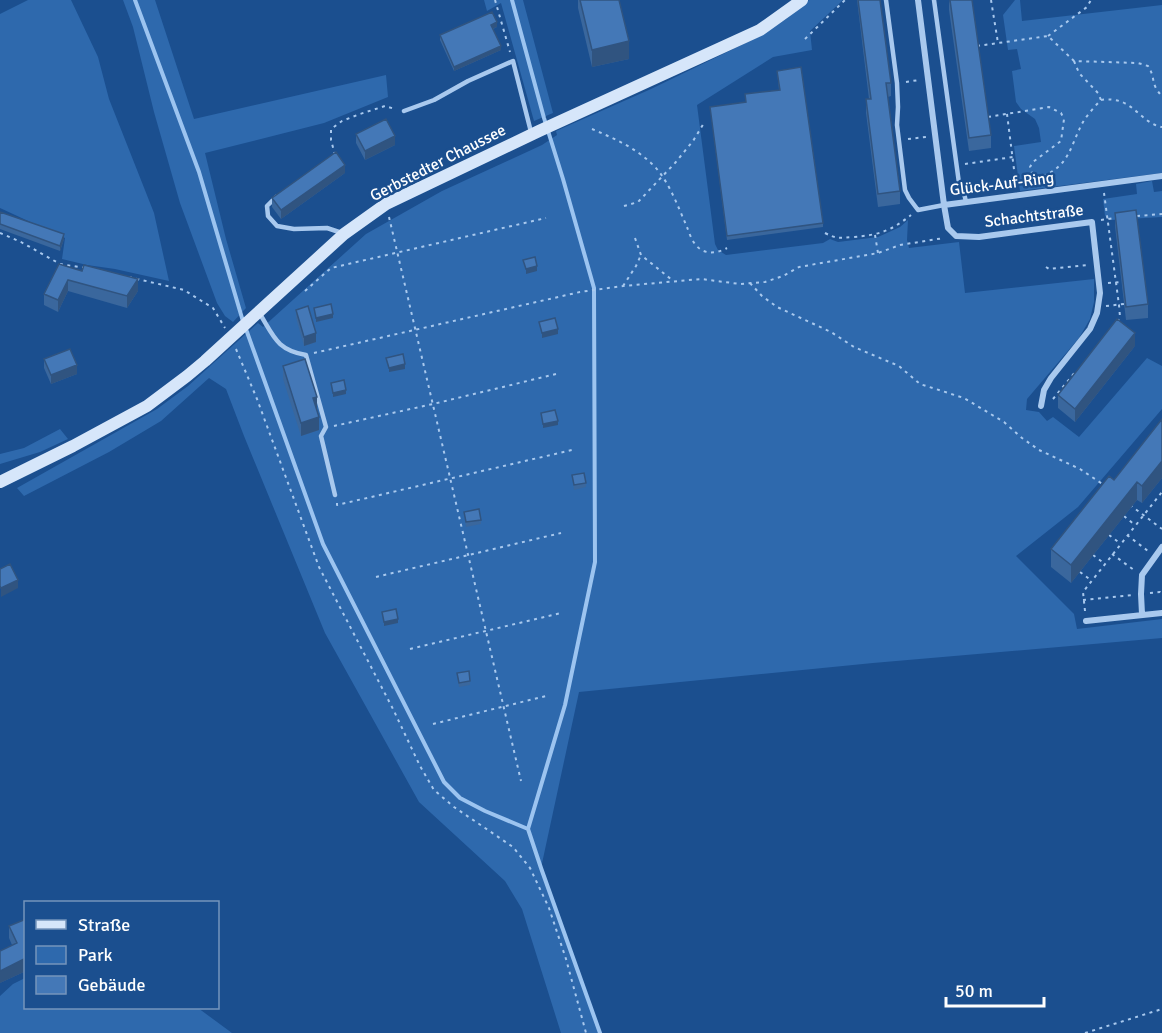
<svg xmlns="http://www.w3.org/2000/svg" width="1162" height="1033" font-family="Signika,sans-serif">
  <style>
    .green { fill: #2e69ad }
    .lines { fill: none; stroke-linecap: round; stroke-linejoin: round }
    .stream { stroke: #9cc4f0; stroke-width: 4 }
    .path { stroke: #a9c9ee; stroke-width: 2; stroke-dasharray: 3 4.5; stroke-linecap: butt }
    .service { stroke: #a9c9ee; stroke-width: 4.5 }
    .minor { stroke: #a9c9ee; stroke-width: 6 }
    .secondary { stroke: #d6e6fa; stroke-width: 12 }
    .wall { fill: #3a679d }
    .shaded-wall { fill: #305480 }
    .building { fill: #4478b7; stroke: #305480; stroke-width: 1.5 }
    .labels { text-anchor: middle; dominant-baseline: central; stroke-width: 5; stroke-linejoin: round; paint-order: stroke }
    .street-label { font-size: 16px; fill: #fff; stroke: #1b4f8f }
  </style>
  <rect width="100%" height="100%" fill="#1b4f8f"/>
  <path class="green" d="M28 0H71L98 57 109 99 154 213 169 281 115 269 87 265 62 259 65 238 0 208V14Z
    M123 0H155L194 119 386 75 388 97 324 123 205 153 226 239 246 308 233 322 225 316 217 303 180 203 154 112 133 27Z
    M484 0H523L553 113 534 121 501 3 487 11Z
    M809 0H843L810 31 812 50 773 57 697 105 715 244 718 250 726 255 823 243 830 239 838 242 878 237 900 227 908 220 907 240 909 248 959 242 965 293 1094 279V302L1090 319 1079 338 1027 399 1026 410 1039 412 1047 421 1053 417 1079 437 1147 358 1162 366V409L1078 507 1016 556 1074 614 1077 629 1162 619V638L873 663 579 692 541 868 600 1033H561L522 909 505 881 419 802 325 633 244 436 226 389 209 378 161 421 109 452 24 496 17 488 157 409 188 386 258 323 263 327 366 234 442 191 542 145 557 135 556 131 651 89 758 37 786 19Z
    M1015 0H1020L1022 21 1162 5V173L1020 191 1014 146 1041 142 1039 128 1035 119 1021 109 1016 102 1012 71 1021 69 1017 49 1008 50 1003 15Z
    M1152 181 1154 192 1162 191V217L1111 220 1105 216 1103 199 1137 194 1136 184Z
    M60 429 68 439 40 452 0 464V454L24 448Z
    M25 978 26 1008H198L232 1033H0V996L13 984Z"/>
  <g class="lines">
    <path class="stream" d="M135 0 199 172 242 318 323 544 444 782 460 798 485 811 528 829 541 868 600 1033
      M512 0 544 118 563 179 594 288 595 562 565 705 528 829"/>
    <path class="path" d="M495 0 510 52
      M991 0 998 43
      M1048 36 1087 7 1091 0
      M805 39 845 0
      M977 46 1048 36 1074 61 1138 63 1148 66C1156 78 1150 84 1162 96
      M1074 61 1079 73 1098 93 1101 100
      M906 82 919 80
      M1007 114 1016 185
      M988 117 1049 107 1061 113 1064 119 1061 141 1033 162 1030 167 1033 176 1041 177C1070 166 1070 146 1083 122 1088 114 1095 106 1101 100 1133 95 1139 123 1162 127
      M592 129C613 138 634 147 651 163 668 178 678 207 687 227 689 232 691 239 695 244 703 255 716 254 727 248
      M908 139 926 137
      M335 155 331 140V129L342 121 360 114 385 106 395 109
      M965 164 1013 157
      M1104 193 1119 305 1120 317 1118 321
      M624 206 638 202 675 163 693 141 704 123
      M1137 216 1162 214
      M389 217 521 781
      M1101 220 1116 218
      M0 233 21 242 60 264 85 268
      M825 233C836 239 840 238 853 237 879 235 891 231 911 215
      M875 235 878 253
      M635 238 641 255 672 280
      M1046 267 1049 269 1088 265
      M129 277 184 290 213 308 225 328
      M750 283 762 296 777 307 831 332 854 347 899 366 920 384 964 398 1004 422 1022 438 1039 450 1080 469 1104 485
      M1108 283 1121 282
      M623 286 636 266 641 255
      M305 291 331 268 546 218
      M1106 306 1124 304
      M236 349 257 399 319 567 393 709 420 766 434 790 454 807 513 847 530 868 549 908 566 959 586 1033
      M314 353 580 292 623 286 701 279 740 284 765 282 783 276 799 267 878 253 900 245 944 238
      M1053 399 1076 371
      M334 426 433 404 556 374
      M337 503V505L572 450
      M1130 505 1162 529
      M1124 516 1135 525
      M1109 535 1121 544
      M1127 535 1148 551
      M1112 554 1134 570
      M1093 555 1105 564
      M1080 572 1092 581
      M376 577 561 533
      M1150 593 1160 592 1162 593
      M1083 600 1133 595
      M1085 611 1083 592 1162 492
      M410 649 561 613
      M433 724 546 696
      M1085 1033 1162 1009"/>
    <path class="service" d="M886 0 897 83 898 107 897 125 905 190 909 198 918 210 944 205
      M934 0 959 183 964 193 966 202
      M404 111 434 100 468 81 513 61 531 132
      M276 197 267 206 268 216 277 226 294 229 327 228 342 233
      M260 314C274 337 277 350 306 355L326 427 321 436 335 495"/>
    <path class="minor" d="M918 0 944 205 1162 176
      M944 205 948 228 956 236 979 237 1092 222 1100 293 1097 313 1090 329 1051 378 1044 390 1041 406
      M1142 614 1141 594 1142 575 1162 547
      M1086 621 1162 613"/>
    <path class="secondary" d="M0 482 73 446 147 406 187 376 205 361 344 234 386 204 539 131 760 30 802 0"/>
  </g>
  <path class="wall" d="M578 0H619L629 59 592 67 578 8Z
    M857 0H880L891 83V96L888 97 900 191V204L878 207 866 113V99H869Z
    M949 0 991 135V148L969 151 949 10Z
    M497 27 493 29 501 50 454 71 440 40V35Z
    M777 71 823 223V227L727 240 710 107 746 102 745 94 779 90Z
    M356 134 395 145 365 160 356 143Z
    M345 173 281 219 272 207V198Z
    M0 212 64 239 60 251 0 229Z
    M1115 213 1148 304V318L1126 320 1115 226Z
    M59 264 138 291 127 308 68 291 58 312 44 305V294Z
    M296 310 316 342 304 346 296 318Z
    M1135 346 1075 422 1058 408V395Z
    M44 359 77 374 51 384 44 368Z
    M283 366 316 410 319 430 301 436 283 379Z
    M1162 419V478L1142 503 1137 500 1071 583 1051 567V549L1114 480Z
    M572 475 586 483V487L574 490Z
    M464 512 481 520V524L466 527Z
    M457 673 470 681V685L459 687Z
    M26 919V971L0 983 12 945 9 938V926Z"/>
  <path class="shaded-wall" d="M497 22V27L491 29V25Z
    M629 41V59L592 67V50Z
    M501 46V50L454 71V67Z
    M395 136V145L365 160V151Z
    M345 165V173L281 219V210Z
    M64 234V239L60 251V246Z
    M537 266V271L526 274V269Z
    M138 279V291L127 308V296Z
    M68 280V291L58 312V300Z
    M333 314V318L316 322V318Z
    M558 329V334L542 338V333Z
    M316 333V342L304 346V337Z
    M1135 333V346L1075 422V409Z
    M405 364V369L389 372V368Z
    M77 365V374L51 384V375Z
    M346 390V394L333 397V393Z
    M317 397V410L313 398Z
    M319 417V430L301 436V423Z
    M558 421V425L543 428V424Z
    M1162 461V478L1142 503V486Z
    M1137 482V500L1071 583V565Z
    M18 580V588L1 597V588Z
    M398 619V623L384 626V622Z
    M26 958V971L0 983V971Z"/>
  <path class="building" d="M580 0H619L629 41 592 50Z
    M858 0H880L891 83H886L900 191 878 194 866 99H871Z
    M950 0H972L991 135 969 138Z
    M492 12 497 22 491 25 501 46 454 67 440 35Z
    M801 67 823 223 727 236 710 107 746 102 745 94 780 90 777 71Z
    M386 119 395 136 365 151 356 134Z
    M336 152 345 165 281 210 272 198Z
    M1136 210 1148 304 1126 307 1115 213Z
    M0 212 64 234 60 246 0 224Z
    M535 257 537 266 526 269 523 260Z
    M59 264 82 271 84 265 138 279 127 296 68 280 58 300 44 294Z
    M331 304 333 314 316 318 314 308Z
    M308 306 316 333 304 337 296 310Z
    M555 318 558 329 542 333 539 322Z
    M1117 319 1135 333 1075 409 1058 395Z
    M70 349 77 365 51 375 44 359Z
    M403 354 405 364 389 368 386 358Z
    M305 359 317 397 313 398 319 417 301 423 283 366Z
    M344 380 346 390 333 393 331 383Z
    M555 410 558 421 543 424 541 413Z
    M1162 419V461L1142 486 1137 482 1071 565 1051 549 1109 476 1114 480Z
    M584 473 586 483 574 485 572 475Z
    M479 509 481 520 466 522 464 512Z
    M10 564 18 580 1 588 0 586V569Z
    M396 609 398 619 384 622 382 612Z
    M469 671 470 681 459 683 457 673Z
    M26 919V958L0 971V951L17 943 9 926Z"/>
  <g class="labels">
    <g class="street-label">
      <text transform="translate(438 163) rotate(-27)">Gerbstedter Chaussee</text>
      <text transform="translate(1002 184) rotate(-7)">Glück-Auf-Ring</text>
      <text transform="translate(1034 216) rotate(-7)">Schachtstraße</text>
    </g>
  </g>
  <rect x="24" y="901" width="195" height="108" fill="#1b4f8f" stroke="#7695bc" stroke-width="1.5"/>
  <rect x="36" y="920" width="30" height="9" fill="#d6e6fa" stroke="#7695bc" stroke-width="1.5"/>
  <text x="78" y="931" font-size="18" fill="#ffffff">Straße</text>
  <rect x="36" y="946" width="30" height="18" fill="#2e69ad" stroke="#7695bc" stroke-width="1.5"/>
  <text x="78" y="961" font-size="18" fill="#ffffff">Park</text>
  <rect x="36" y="976" width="30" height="18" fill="#4478b7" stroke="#7695bc" stroke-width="1.5"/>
  <text x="78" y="991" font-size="18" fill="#ffffff">Gebäude</text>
  <path d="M946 997v9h98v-9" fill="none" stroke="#ffffff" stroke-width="3"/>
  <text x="955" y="997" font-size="18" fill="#ffffff" stroke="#1b4f8f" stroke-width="4.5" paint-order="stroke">50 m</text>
</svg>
